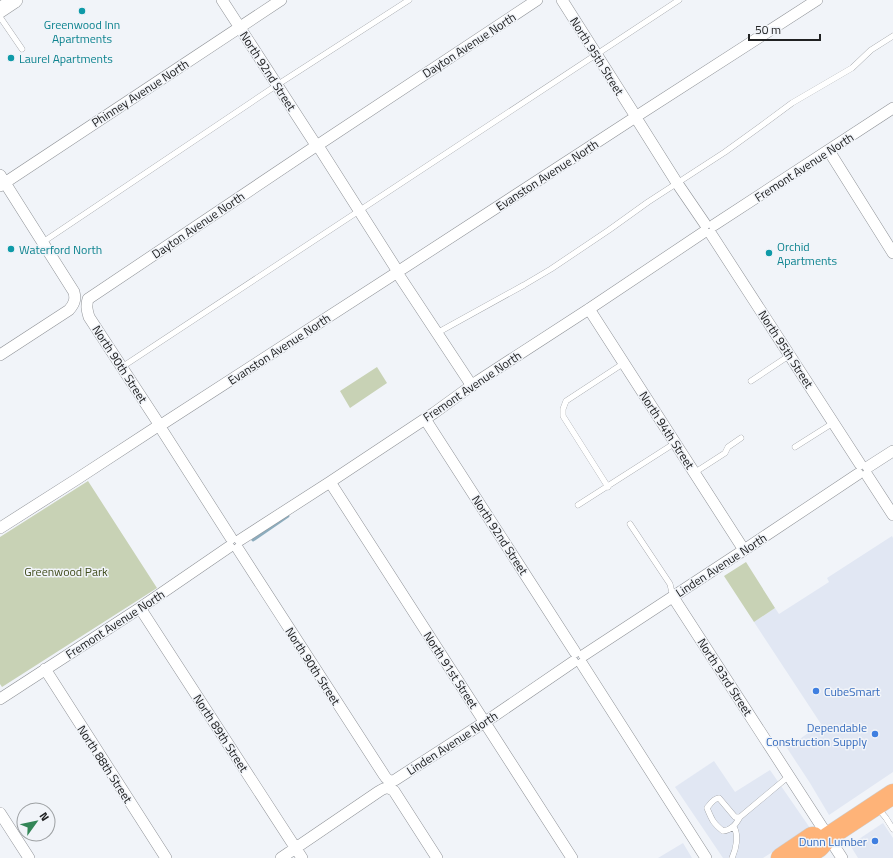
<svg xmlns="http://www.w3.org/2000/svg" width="893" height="858" font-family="'Titillium Web',sans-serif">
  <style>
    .built { fill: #e1e7f3 }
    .green { fill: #c8d2b5 }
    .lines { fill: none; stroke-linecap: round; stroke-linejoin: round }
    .stream { stroke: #8cacbd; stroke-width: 3 }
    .lane-casing { stroke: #8f9297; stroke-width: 6 }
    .street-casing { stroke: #8f9297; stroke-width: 12 }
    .secondary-casing { stroke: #8f9297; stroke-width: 16 }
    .highway-casing { stroke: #cecece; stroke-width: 21 }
    .lane { stroke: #fff; stroke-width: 5.5 }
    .street { stroke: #fff; stroke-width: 11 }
    .secondary { stroke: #fff; stroke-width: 15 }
    .highway { stroke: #feb378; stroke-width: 20 }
    .culture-dot { fill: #0f9aa8; stroke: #f1f4f9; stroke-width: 1.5 }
    .shop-dot { fill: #3f7fe0; stroke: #f1f4f9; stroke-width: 1.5 }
    .labels { text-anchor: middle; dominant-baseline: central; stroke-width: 3; stroke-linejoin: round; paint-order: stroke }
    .culture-label { font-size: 12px; fill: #0d838f; stroke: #f1f4f9; text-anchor: start }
    .street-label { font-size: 12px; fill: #202122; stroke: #f1f4f9 }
    .park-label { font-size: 12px; fill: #404c1c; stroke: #f1f4f9 }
    .shop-label { font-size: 12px; fill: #366cbe; stroke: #f1f4f9; text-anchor: end }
  </style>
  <rect width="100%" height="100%" fill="#f1f4f9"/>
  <path class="built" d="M892 536 893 538V772L829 815 810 783 787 748 821 724 754 622 775 608 779 614 829 582 827 578Z
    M714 761 735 792 770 770 810 828 763 858H723L675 787Z
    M883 823 893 838V858H858L850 845Z
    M683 843 692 858H658Z"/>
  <path class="green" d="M377 367 387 383 350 408 340 391Z
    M88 481 157 588 2 687 0 684V537Z
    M746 562 775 608 754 622 724 576Z"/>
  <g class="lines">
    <path class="stream" d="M253 540 288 516"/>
    <defs>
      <path id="lane" d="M0 17 22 49
        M43 242 277 85 409 0
        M437 333 524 285 551 269 609 230 648 202 725 152 761 126 792 103 852 68 871 50 893 36
        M122 367 679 0
        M751 381 790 355
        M795 447 833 423
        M694 473 725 453 728 447 741 438
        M608 487 563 416V409L566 401 624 363
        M578 505 675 443
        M630 524 670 584 673 597
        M877 807 886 818 893 829
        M740 817C736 824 732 830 723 831 713 823 712 820 707 808 710 804 714 798 719 798L735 817H740L789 776
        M732 858C736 849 739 836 734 827"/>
      <path id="street" d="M222 0 314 142
        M562 0 633 112
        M640 114 817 0
        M638 121 677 183 705 224
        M321 143 537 0
        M320 149 395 267
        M829 151 893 253
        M0 175 74 292C76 300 74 304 69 310L0 355
        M0 186 281 0
        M714 225 893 108
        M711 234 860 464
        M402 269 631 120
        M400 277 472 386
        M589 309 744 550
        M425 419 575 652
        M157 421 89 317C87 310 86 306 88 299L313 148
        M164 423 393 275
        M162 430 231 538
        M868 467 893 451
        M867 475 893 515
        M330 482 572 858
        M0 528 77 479 155 428
        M240 540 330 482 434 413 478 381 589 309 704 232
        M238 549 384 775C387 780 390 782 395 780L494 716 573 662
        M673 597 842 858
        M140 608 302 858
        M584 655 744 550 858 474
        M582 664 706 858
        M45 669 166 858
        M0 699 140 608 229 547
        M0 813 29 858
        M281 858 378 792C384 788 388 786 394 791L437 858"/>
      <path id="secondary" d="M0 10 15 0"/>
      <path id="highway" d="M781 858 812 837H814
        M803 858 819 847 828 837 893 794"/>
    </defs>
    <use href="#lane" class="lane-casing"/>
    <use href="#street" class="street-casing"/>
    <use href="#secondary" class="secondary-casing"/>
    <use href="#highway" class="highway-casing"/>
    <use href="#lane" class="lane"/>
    <use href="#street" class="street"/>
    <use href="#secondary" class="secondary"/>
    <use href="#highway" class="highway"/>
  </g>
  <g class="culture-dot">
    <circle cx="82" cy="11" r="4"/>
    <circle cx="11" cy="58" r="4"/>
    <circle cx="11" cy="249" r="4"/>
    <circle cx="769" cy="253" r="4"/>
  </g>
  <g class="shop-dot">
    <circle cx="816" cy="691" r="4"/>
    <circle cx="875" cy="734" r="4"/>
    <circle cx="875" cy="841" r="4"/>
  </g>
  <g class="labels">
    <g class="culture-label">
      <text x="82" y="24" text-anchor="middle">Greenwood Inn<tspan x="82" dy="14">Apartments</tspan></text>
      <text x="19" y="58">Laurel Apartments</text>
      <text x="777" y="246">Orchid<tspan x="777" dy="14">Apartments</tspan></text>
      <text x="19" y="249">Waterford North</text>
    </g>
    <g class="street-label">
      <text transform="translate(469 45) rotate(-33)">Dayton Avenue North</text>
      <text transform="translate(597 56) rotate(58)">North 95th Street</text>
      <text transform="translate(268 71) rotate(57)">North 92nd Street</text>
      <text transform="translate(140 93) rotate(-33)">Phinney Avenue North</text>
      <text transform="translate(804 167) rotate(-33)">Fremont Avenue North</text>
      <text transform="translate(547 175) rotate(-33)">Evanston Avenue North</text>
      <text transform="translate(198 225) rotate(-34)">Dayton Avenue North</text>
      <text transform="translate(279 349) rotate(-33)">Evanston Avenue North</text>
      <text transform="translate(786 349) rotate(57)">North 95th Street</text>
      <text transform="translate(120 364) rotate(57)">North 90th Street</text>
      <text transform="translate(472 386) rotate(-34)">Fremont Avenue North</text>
      <text transform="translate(667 430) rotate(57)">North 94th Street</text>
      <text transform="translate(500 535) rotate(57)">North 92nd Street</text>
      <text transform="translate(721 565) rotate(-33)">Linden Avenue North</text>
      <text transform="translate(115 624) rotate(-33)">Fremont Avenue North</text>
      <text transform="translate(313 666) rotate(57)">North 90th Street</text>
      <text transform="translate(451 670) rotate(57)">North 91st Street</text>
      <text transform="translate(725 677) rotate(57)">North 93rd Street</text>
      <text transform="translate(221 733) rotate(57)">North 89th Street</text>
      <text transform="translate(452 743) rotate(-33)">Linden Avenue North</text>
      <text transform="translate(105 764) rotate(57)">North 88th Street</text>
    </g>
    <g class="park-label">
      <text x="66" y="571">Greenwood Park</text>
    </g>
    <g class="shop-label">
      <text x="824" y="691" text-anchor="start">CubeSmart</text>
      <text x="867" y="727">Dependable<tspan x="867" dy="14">Construction Supply</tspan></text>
      <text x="867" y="841">Dunn Lumber</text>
    </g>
  </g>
  <g transform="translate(36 822) rotate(57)"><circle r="19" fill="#f1f4f9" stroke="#9da0a3"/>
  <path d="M0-3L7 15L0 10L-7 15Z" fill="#338657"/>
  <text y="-6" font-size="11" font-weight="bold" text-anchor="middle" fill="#202122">N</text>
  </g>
  <path d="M749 34v6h71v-6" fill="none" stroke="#202122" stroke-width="2"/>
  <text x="755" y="34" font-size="12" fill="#202122" stroke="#f1f4f9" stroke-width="3" paint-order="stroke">50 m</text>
</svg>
